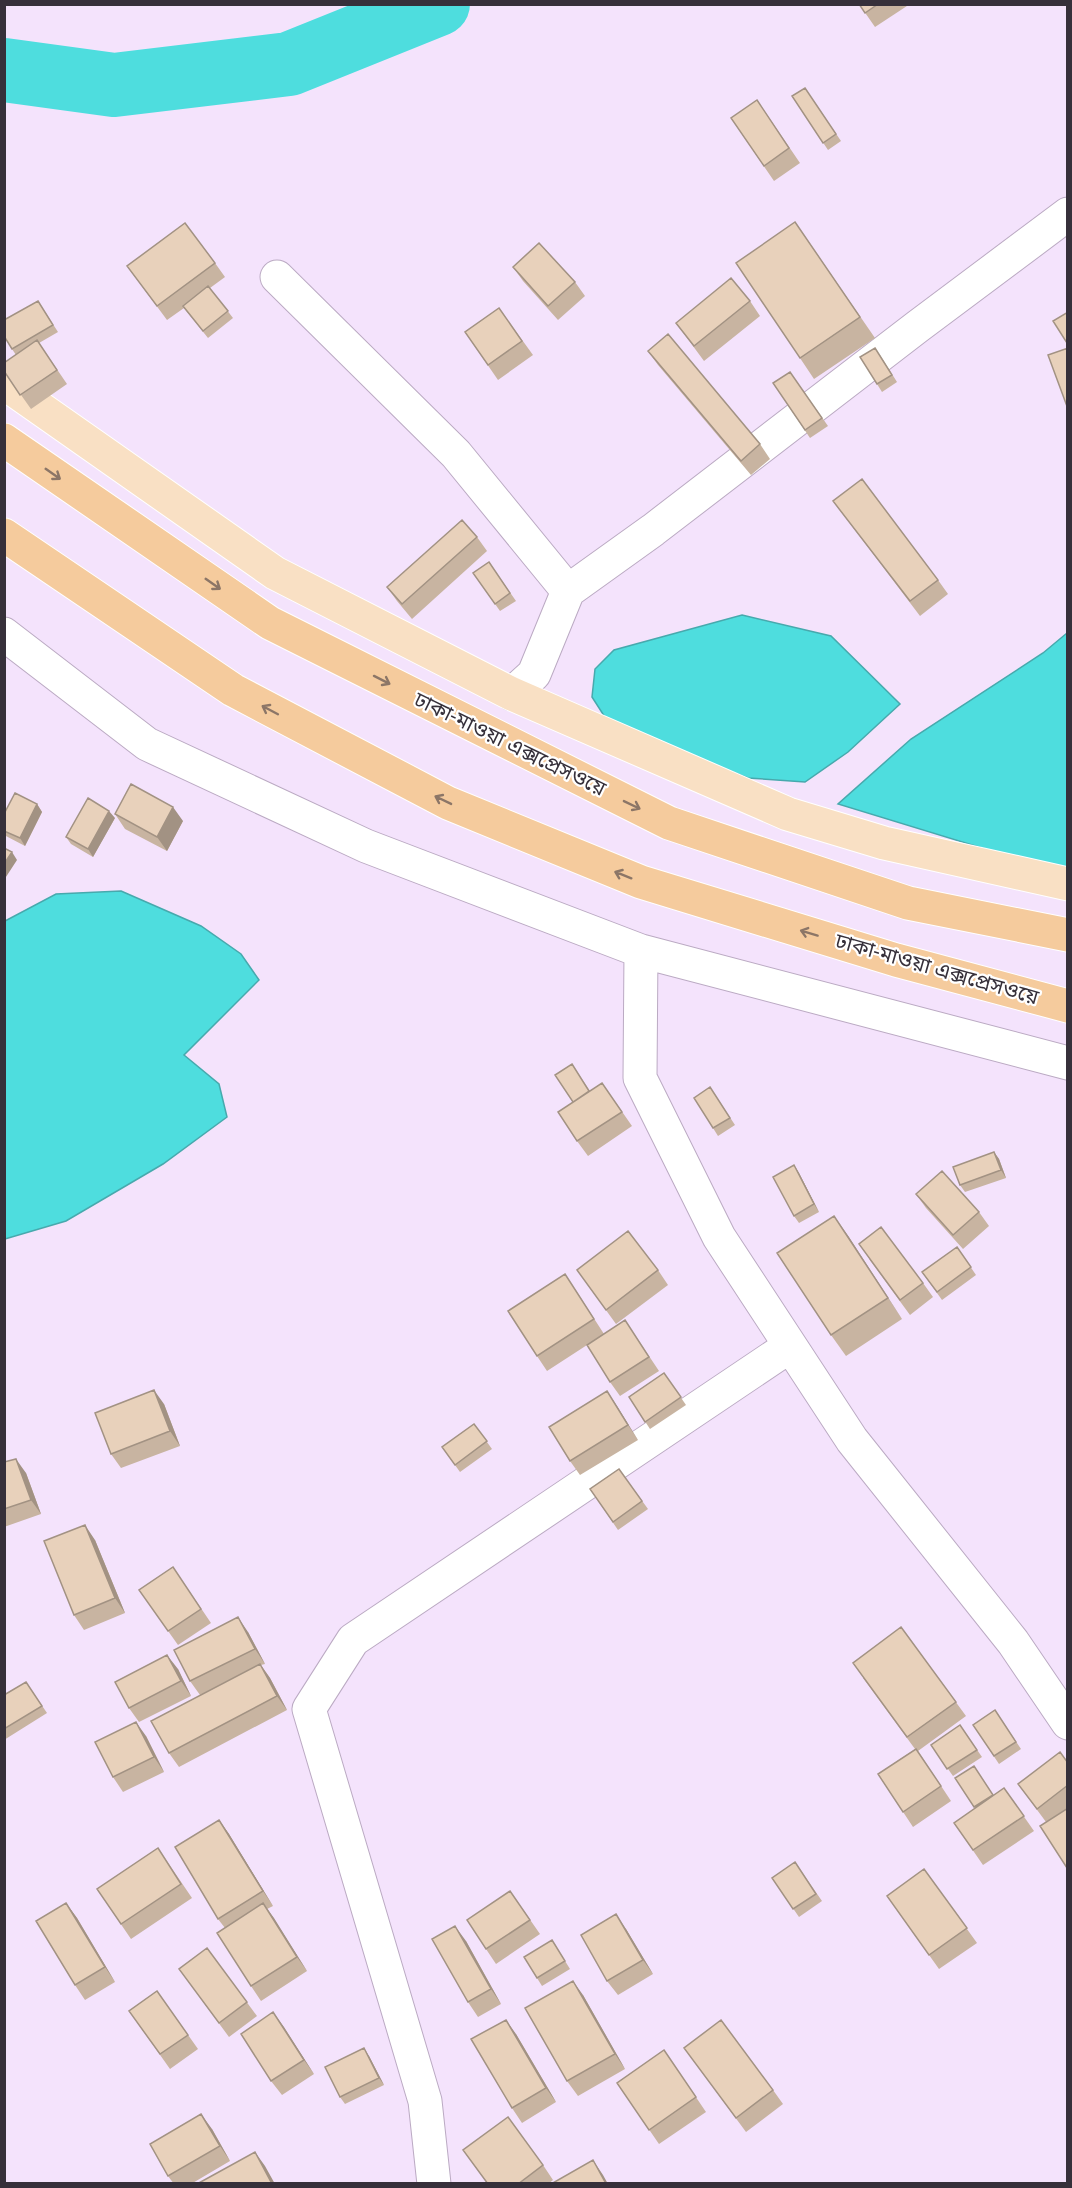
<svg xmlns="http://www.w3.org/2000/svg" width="1072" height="2188" font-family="Roboto,'Noto Sans Bengali',sans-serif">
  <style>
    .water { fill: #4eddde; stroke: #47a9ad; stroke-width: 1.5 }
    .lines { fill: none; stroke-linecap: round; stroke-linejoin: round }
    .river { stroke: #4eddde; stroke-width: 64 }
    .minor-casing { stroke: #bbaac3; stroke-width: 35 }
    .major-casing { stroke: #fff; stroke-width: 35 }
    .highway-casing { stroke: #fff; stroke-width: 35 }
    .minor { stroke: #fff; stroke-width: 33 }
    .major { stroke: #f9e0c4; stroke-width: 33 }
    .highway { stroke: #f5cb9d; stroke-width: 33 }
    .wall { fill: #c8b4a1 }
    .shaded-wall { fill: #a29283 }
    .building { fill: #e8d1bb; stroke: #a29283; stroke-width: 1.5 }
    .oneway { stroke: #8c7667 }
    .labels { text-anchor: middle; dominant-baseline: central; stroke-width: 4.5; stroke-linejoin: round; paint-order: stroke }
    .street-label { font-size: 21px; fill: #36303a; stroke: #fff }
  </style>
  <rect width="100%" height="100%" fill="#f4e3fc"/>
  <path class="water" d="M742 615 831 636 900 704 848 752 805 782 748 778 651 742 608 722 592 697 595 669 614 650Z
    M1067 633V871L1054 870 838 804 911 739 1043 653Z
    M121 891 201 926 241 954 259 980 184 1055 219 1084 227 1117 163 1164 66 1221 5 1239V921L56 894Z"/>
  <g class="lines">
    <path class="river" d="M4 70 114 85 289 64 438 4"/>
    <defs>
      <path id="minor" d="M277 277 456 454 568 591
        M4 634 147 744 366 846 641 951 1068 1063
        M512 694 534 674 568 591 653 530 917 327 1068 214
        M641 951 640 1078 719 1237 852 1440 1013 1642 1068 1723
        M434 2184 425 2101 309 1709 353 1640 790 1346"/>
      <path id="major" d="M4 383 275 573 512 694 788 814 884 843 1068 884"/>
      <path id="highway" d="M4 440 270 623 669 823 908 903 1068 935
        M4 535 233 690 448 803 641 882 896 960 1068 1006"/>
    </defs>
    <use href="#minor" class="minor-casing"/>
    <use href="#major" class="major-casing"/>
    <use href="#highway" class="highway-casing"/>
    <use href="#minor" class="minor"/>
    <use href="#major" class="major"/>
    <use href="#highway" class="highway"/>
  </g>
  <path class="wall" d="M859 4H910L875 27Z
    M805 88 841 141 828 150 792 96Z
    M757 100 800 163 774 181 731 118Z
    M795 222 875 338 814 379 800 358Z
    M215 263 225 277 210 288 233 318 208 338 184 308 167 320 127 266Z
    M513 267 575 282 585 296 558 320 523 281Z
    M38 301 58 332 39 343 67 384 31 409 4 371 16 355 12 349Z
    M750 301 760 316 704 361 676 323Z
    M499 308 533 355 498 380 465 332Z
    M648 351 760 444 770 459 751 475 658 365Z
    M880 355 897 382 882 392 877 384Z
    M790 372 828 426 810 438 773 383Z
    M833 501 938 580 948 594 920 616Z
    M477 537 487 551 412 619 397 601 387 587Z
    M489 562 516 601 500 611 473 573Z
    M37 804 42 812 25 846 4 835V814Z
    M115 814 183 821 167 851 125 829Z
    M115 818 93 857 71 844 66 837Z
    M572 1064 590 1091 602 1083 632 1126 588 1156 577 1141 573 1102Z
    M710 1087 735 1125 718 1136 713 1128Z
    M994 1152 999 1159 1006 1178 965 1192 960 1185Z
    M794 1165 799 1173 819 1212 799 1223 794 1216Z
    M916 1194 979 1212 989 1226 963 1249 926 1208Z
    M834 1216 902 1319 846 1356 831 1335Z
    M957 1247 976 1275 942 1300 922 1272Z
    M869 1259 923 1283 933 1297 910 1315Z
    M577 1270H658L668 1285 616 1324Z
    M575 1289 604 1334 547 1371 537 1356Z
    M635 1335 659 1371 620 1396 610 1382Z
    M664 1373 686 1405 650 1429 629 1397Z
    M607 1391 638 1440 580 1475 570 1461Z
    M164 1404 180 1446 121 1468 111 1454Z
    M474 1424 492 1449 460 1472 442 1447Z
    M4 1462 26 1473 41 1514 4 1527Z
    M619 1469 648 1509 618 1530 590 1489Z
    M95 1540 125 1613 84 1630 74 1615Z
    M173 1567 211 1623 178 1645 139 1590Z
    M901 1627 966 1716 918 1751 951 1801 913 1827 878 1774 915 1749 863 1678Z
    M248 1632 265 1664 261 1665 270 1678 287 1710 179 1767 169 1753 200 1695 190 1681Z
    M178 1669 191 1696 139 1722 129 1708Z
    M26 1682 47 1713 4 1740V1695Z
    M995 1710 1021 1749 999 1764 973 1725Z
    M960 1725 982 1757 953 1776 931 1745Z
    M146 1736 164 1772 123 1792 113 1777Z
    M1068 1763V1808L1046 1822 1018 1784Z
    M974 1766 994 1796 1004 1788 1034 1831 983 1865 954 1823 975 1808 955 1778Z
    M219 1820 229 1834 273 1906 267 1909 307 1971 261 2001 251 1986 225 1928 218 1919Z
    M158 1848 192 1898 131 1939 97 1889Z
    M795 1862 822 1901 799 1917 772 1878Z
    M924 1869 977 1943 939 1969 887 1896Z
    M510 1891 540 1934 496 1964 486 1949Z
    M66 1903 77 1918 115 1982 85 2000 75 1985Z
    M626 1929 653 1974 618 1995 607 1981Z
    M552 1940 570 1969 542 1986 537 1978Z
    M466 1941 501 2004 478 2017 468 2002Z
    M207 1948 257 2016 229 2037 179 1969Z
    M157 1991 198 2049 170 2069 129 2011Z
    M583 1995 625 2069 578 2096 567 2081Z
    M273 2012 314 2074 282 2095 271 2081Z
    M516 2034 556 2102 522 2123 512 2108Z
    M684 2048 773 2090 783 2104 746 2132Z
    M664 2050 706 2112 659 2144 617 2083Z
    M369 2056 384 2085 345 2104 340 2097Z
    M212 2129 230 2161 191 2184H174L168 2176Z
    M463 2150 543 2165 553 2180 548 2184H488Z"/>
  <path class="shaded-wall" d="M37 804 42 812 25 846 20 838Z
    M173 807 183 821 167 851 157 837Z
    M109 811 115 818 93 857 88 849Z
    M12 852 17 860 4 880V864Z
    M994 1152 999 1159 1006 1178 1001 1170Z
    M794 1165 799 1173 819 1212 814 1204Z
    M834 1216 849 1237 902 1319 888 1298Z
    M154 1390 164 1404 180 1446 170 1431Z
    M607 1391 617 1406 638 1440 628 1425Z
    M16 1459 26 1473 41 1514 31 1500Z
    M85 1525 95 1540 125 1613 115 1598Z
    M238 1617 248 1632 265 1664 255 1649Z
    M167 1655 178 1669 191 1696 181 1681Z
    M260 1664 270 1678 287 1710 277 1696Z
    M136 1722 146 1736 164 1772 154 1757Z
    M219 1820 229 1834 273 1906 263 1891Z
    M66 1903 77 1918 115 1982 105 1967Z
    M263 1903 274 1918 307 1971 297 1957Z
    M616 1914 626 1929 653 1974 643 1960Z
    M455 1926 466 1941 501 2004 491 1989Z
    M573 1981 583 1995 625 2069 615 2054Z
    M273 2012 284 2027 314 2074 304 2060Z
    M506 2020 516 2034 556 2102 546 2088Z
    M364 2048 369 2056 384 2085 379 2078Z
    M201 2114 212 2129 230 2161 220 2146Z
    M255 2152 265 2166 275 2184H272Z
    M593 2160 603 2175 608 2184H606L605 2182Z"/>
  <path class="building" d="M859 4H878L865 13Z
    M805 88 836 134 823 143 792 96Z
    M757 100 789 148 764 166 731 118Z
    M795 222 860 317 800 358 736 263Z
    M185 223 215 263 157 306 127 266Z
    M539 243 575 282 548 306 513 267Z
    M731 278 750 301 694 346 676 323Z
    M208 286 228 311 203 331 183 306Z
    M38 301 53 325 12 349 4 336V320Z
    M499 308 522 341 488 365 465 332Z
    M1068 312V343H1067L1053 321Z
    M668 334 760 444 741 461 648 351Z
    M37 340 57 370 20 395 4 371V363Z
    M875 348 892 375 877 384 860 357Z
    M1068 348V409L1048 355Z
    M790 372 822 418 805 430 773 383Z
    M862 479 938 580 910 601 833 501Z
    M462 520 477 537 402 604 387 587Z
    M489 562 510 593 495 604 473 573Z
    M131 784 173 807 157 837 115 814Z
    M15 793 37 804 20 838 4 831V814Z
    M88 798 109 811 88 849 66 837Z
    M4 848 12 852 4 864Z
    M572 1064 589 1091 573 1102 555 1075Z
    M602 1083 622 1112 577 1141 558 1112Z
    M710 1087 730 1118 713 1128 694 1098Z
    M994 1152 1001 1170 960 1185 953 1167Z
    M794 1165 814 1204 794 1216 773 1177Z
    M942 1171 979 1212 953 1235 916 1194Z
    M834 1216 888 1298 831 1335 777 1253Z
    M881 1227 923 1283 900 1300 859 1244Z
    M628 1231 658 1270 606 1310 577 1270Z
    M957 1247 971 1267 937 1292 922 1272Z
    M565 1274 594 1319 537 1356 508 1311Z
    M625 1320 649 1357 610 1382 587 1345Z
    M664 1373 681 1397 645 1422 629 1397Z
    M154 1390 170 1431 111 1454 95 1413Z
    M607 1391 628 1425 570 1461 549 1427Z
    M474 1424 487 1441 455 1465 442 1447Z
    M16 1459 31 1500 4 1509V1462Z
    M619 1469 642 1501 613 1522 590 1489Z
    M85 1525 115 1598 74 1615 44 1541Z
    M173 1567 201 1609 168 1631 139 1590Z
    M238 1617 255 1649 190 1681 174 1650Z
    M901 1627 956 1702 907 1737 853 1663Z
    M167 1655 181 1681 129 1708 115 1682Z
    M260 1664 277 1696 169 1753 151 1721Z
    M26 1682 42 1706 4 1729V1695Z
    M995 1710 1016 1742 994 1756 973 1725Z
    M136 1722 154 1757 113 1777 95 1742Z
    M960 1725 977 1750 947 1769 931 1745Z
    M916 1749 941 1786 903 1812 878 1774Z
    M1060 1752 1068 1763V1785L1037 1809 1018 1784Z
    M974 1766 993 1795 974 1807 955 1778Z
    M1004 1788 1024 1816 973 1850 954 1823Z
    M1068 1808V1868H1067L1040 1826Z
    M219 1820 263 1891 218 1919 175 1847Z
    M158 1848 181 1884 121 1924 97 1889Z
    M795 1862 816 1894 793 1909 772 1878Z
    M924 1869 967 1928 929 1955 887 1896Z
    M510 1891 530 1920 486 1949 467 1920Z
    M66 1903 105 1967 75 1985 36 1921Z
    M263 1903 297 1957 251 1986 217 1933Z
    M616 1914 643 1960 607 1981 581 1935Z
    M455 1926 491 1989 468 2002 432 1939Z
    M552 1940 565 1961 537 1978 524 1957Z
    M207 1948 247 2002 219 2023 179 1969Z
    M573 1981 615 2054 567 2081 525 2008Z
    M157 1991 188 2035 160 2054 129 2011Z
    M273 2012 304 2060 271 2081 241 2034Z
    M506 2020 546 2088 512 2108 471 2039Z
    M721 2020 773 2090 736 2118 684 2048Z
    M364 2048 379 2078 340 2097 325 2067Z
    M664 2050 696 2097 649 2130 617 2083Z
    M201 2114 220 2146 168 2176 150 2144Z
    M508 2117 543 2165 518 2184H488L463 2150Z
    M255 2152 272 2184H197Z
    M593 2160 605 2182 603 2184H551Z"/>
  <defs><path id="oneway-shaft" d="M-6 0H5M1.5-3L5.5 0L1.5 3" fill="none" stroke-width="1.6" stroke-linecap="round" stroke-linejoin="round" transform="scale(1.5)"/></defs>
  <g class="oneway">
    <use href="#oneway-shaft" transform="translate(53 474) rotate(35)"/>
    <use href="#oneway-shaft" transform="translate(213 584) rotate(35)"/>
    <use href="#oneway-shaft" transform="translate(382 680) rotate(27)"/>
    <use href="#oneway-shaft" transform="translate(270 710) rotate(-152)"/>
    <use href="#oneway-shaft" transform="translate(443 800) rotate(-154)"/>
    <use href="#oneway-shaft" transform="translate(632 805) rotate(26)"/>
    <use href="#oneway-shaft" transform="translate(623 875) rotate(-158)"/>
    <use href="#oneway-shaft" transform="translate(809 933) rotate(-163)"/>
  </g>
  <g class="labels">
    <g class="street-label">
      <text transform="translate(510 744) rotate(26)">ঢাকা-মাওয়া এক্সপ্রেসওয়ে</text>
      <text transform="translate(937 969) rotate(16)">ঢাকা-মাওয়া এক্সপ্রেসওয়ে</text>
    </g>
  </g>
  <rect width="1072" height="2188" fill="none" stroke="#36303a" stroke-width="12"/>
</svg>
